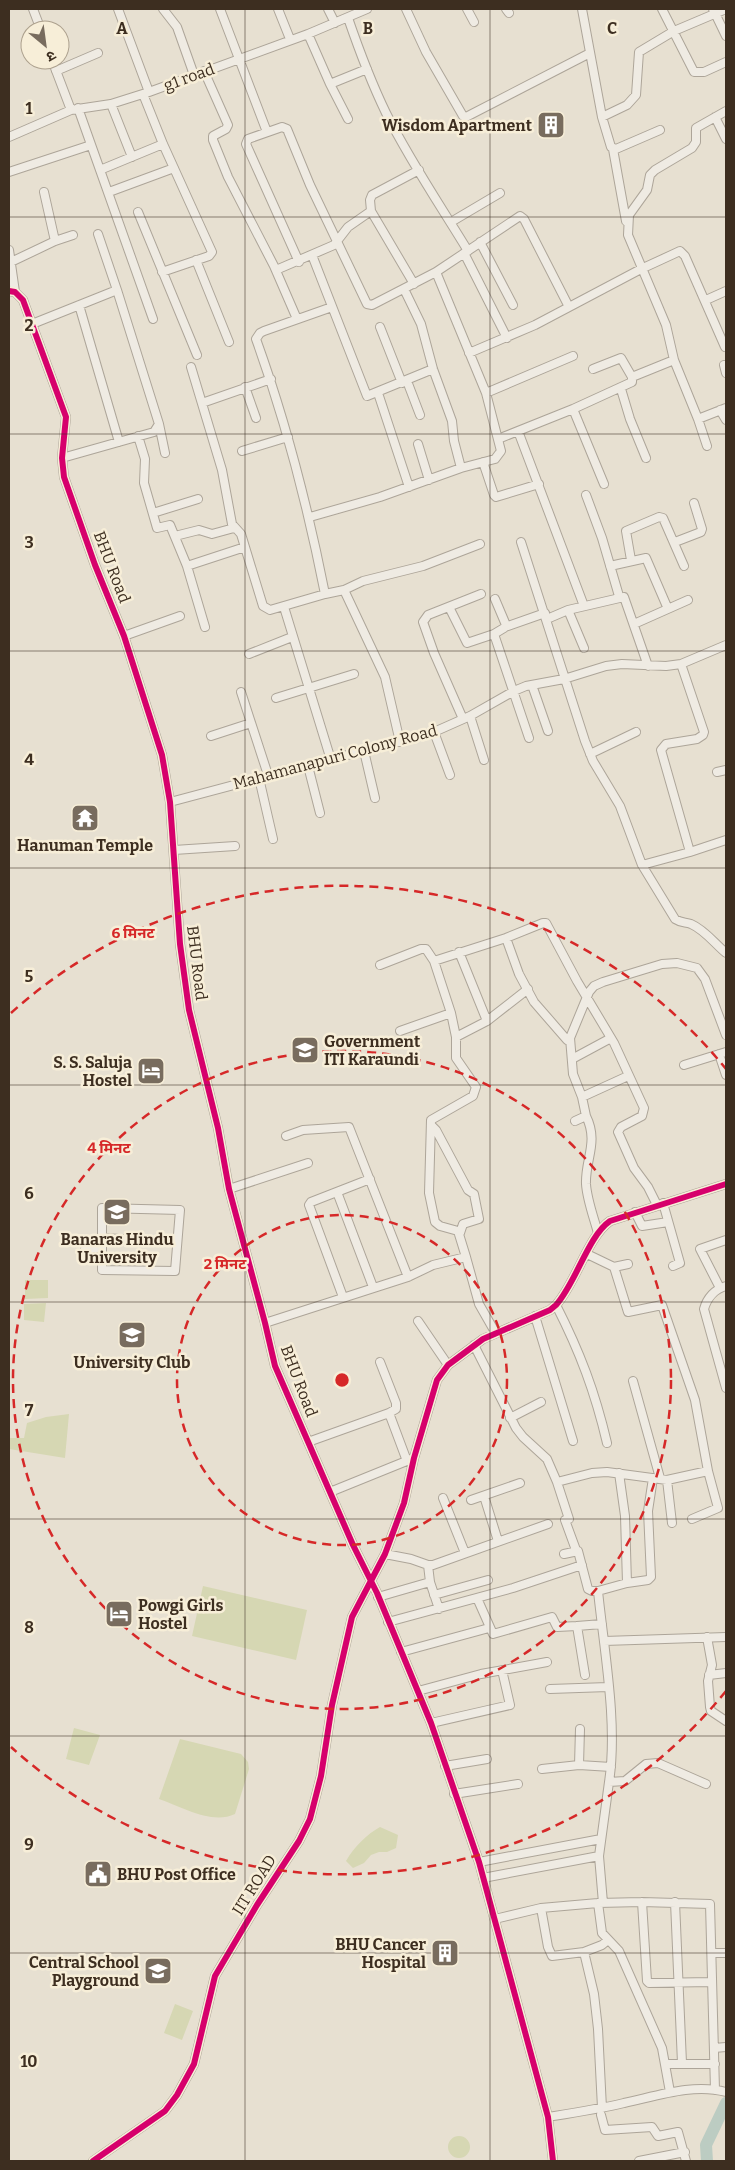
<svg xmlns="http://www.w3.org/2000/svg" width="735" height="2170" font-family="Bitter,'Noto Sans Devanagari',serif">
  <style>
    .green { fill: #d6d7b3 }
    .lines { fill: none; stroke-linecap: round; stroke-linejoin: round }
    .river { stroke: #bcccc2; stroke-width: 12 }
    .minor-casing { stroke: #ada599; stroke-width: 10 }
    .minor { stroke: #efebe3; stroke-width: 8 }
    .cycleway-casing { stroke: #f7eed8; stroke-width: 9 }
    .cycleway { stroke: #d6006c; stroke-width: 6 }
    .grid { fill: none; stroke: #3d2e20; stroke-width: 1; stroke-opacity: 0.55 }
    .ring { fill: none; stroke: #d62828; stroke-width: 2.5; stroke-dasharray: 9 6 }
    .labels { text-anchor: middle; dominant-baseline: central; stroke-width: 5; stroke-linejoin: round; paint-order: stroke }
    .street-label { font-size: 16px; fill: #3d2e20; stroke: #f7eed8 }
    .poi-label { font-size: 16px; font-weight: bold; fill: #3d2e20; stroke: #f7eed8; text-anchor: end }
    .grid-label { font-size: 16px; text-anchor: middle; font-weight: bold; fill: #3d2e20; stroke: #f7eed8; stroke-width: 5; stroke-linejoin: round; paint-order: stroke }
    .centre { fill: #d62828; stroke: #f7eed8; stroke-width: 2.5 }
    .ring-label { font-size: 15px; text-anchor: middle; font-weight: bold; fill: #d62828; stroke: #f7eed8; stroke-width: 5; stroke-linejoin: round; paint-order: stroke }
  </style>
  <rect width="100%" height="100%" fill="#e7e0d1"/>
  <path class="green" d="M25 1280H48V1298L25 1299Z
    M46 1303 44 1322 24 1320V1304Z
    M69 1414 65 1458 9 1449V1438H24L27 1423 46 1417Z
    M203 1586 307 1610 296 1660 192 1636Z
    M74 1728 100 1735 89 1765 66 1759Z
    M180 1739 241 1754 248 1762 249 1769 235 1814C212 1825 182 1807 159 1799Z
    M380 1827 398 1835 396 1848 387 1852H379L371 1855 364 1863 353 1868 346 1861C354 1847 367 1834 380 1827Z
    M175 2004 193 2011 182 2040 164 2033Z
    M448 2147a11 11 0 1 1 22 0a11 11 0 1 1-22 0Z"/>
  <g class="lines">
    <path class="river" d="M707 2161 706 2145 726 2103"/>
    <defs>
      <path id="minor" d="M33 9 41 30
        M118 9 149 92
        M163 9 177 27 194 75
        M220 9 267 132
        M278 9 290 39
        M328 9 335 23
        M406 9 426 52 463 116 466 117 590 53
        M467 9 474 22
        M506 9 509 13
        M582 9 602 117 611 147 616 149 660 130
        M662 9 694 72H704L726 62
        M713 9 726 36
        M348 18C359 50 371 82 386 113 410 161 440 205 468 251
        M308 34 330 84 348 119
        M52 60 71 110
        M56 71 98 53
        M204 71 228 125 226 129 213 136V140L228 177 274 266 297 319
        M330 84 367 69
        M143 94 163 144 212 252 209 256 162 272
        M111 104 132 157
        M78 108 153 319
        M602 117 627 105 636 95 639 52 674 31 726 9
        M715 117 726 139
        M9 137 71 110 111 104 149 92 308 34 367 9
        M613 149 626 221
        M100 170 163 144
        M9 172 91 145
        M44 192 55 241
        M109 192 174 168
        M371 211 414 284
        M138 212 197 355
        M451 222 500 193
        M98 234 117 290
        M480 242 513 305
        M9 250 15 292
        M464 253 507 338
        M312 255 367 396 433 369
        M196 260 229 342
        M11 262 55 241 73 235
        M299 262 246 144 248 139 282 127 287 129 310 185 367 304 372 305 436 272 520 216 524 219 569 307
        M276 270 334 245 348 227 371 211 370 200 372 195 419 170
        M404 289 421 324 433 369 452 421 454 441 461 468
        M9 291 15 292 23 300 66 417 62 458 64 477 95 565 124 636 162 755 170 802 180 944 189 1010 218 1128 229 1189 265 1323 275 1366 353 1545 377 1593 431 1723 479 1862 548 2117 553 2161
        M706 300 726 291
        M79 305 119 442
        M32 324 117 290 159 424 154 432 62 458
        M380 327 402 383
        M469 353 535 325 641 269 680 251 685 256 725 347
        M674 360 666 325 628 235 629 215 647 190 650 175 655 170 692 148 696 142V128L726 111
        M724 365 726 373
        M191 367 222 470 232 524 241 534 263 606 270 610 325 594C308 508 286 422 256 339L260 333 264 331 332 307
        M632 377 674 360 698 419 707 446
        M407 381 420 415
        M245 387 256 418
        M621 389 630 419 646 458
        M378 393 409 487
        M486 393 573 356
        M202 403 271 379
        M573 409 604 484
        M720 410 726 420
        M698 419 726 408
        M159 424 165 453
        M518 431 584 606
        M138 436 145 459 144 483 157 528 170 525 187 566 205 627
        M498 439 573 409 632 382V377L621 358 593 369
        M418 444 429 480
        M242 451 288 437
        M483 462 494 495 496 497 539 484
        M586 495 602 538 619 596
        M153 513 198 499
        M310 517 380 497 461 468 495 459 501 451 486 393 436 272
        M175 536 199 530 212 534 234 528
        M521 542 585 741 593 761 620 806 642 865 675 919C681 923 685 922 691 924 705 930 715 944 726 953
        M675 542 701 532 702 529 694 503
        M631 560 626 531 659 517 663 518 684 566
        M187 566 245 547
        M610 566 646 558 668 609
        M344 590 385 677 400 742
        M325 594 344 590 363 581 423 566 480 544
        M495 599 506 625 504 628 494 634 529 738
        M284 607 331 760
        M449 607 467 643 494 634
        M568 610 584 648
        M547 619 568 610 624 597 648 666
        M634 624 688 600
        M505 627 545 613
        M124 636 180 616
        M249 654 292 637
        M532 685 548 731
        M241 692 268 775
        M276 698 354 674
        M470 716 484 760
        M463 719 434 653 423 622 428 615 481 594
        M434 732 450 775
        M211 736 251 723
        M364 751 375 798
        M590 754 636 732
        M308 766 320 813
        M717 772 726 770
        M259 778 273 839
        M170 802 434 732 470 716 514 691 526 686 564 679 606 666 622 664 666 666 681 664 726 645
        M174 850 235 846
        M690 852 726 840
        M642 865 690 852 661 750 666 744 697 739 703 735 704 732 681 664
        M506 938 519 974 534 1002 567 1040
        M459 952 487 1021 456 1037V1058L476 1087 473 1096 431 1120 429 1193 435 1222 440 1226 458 1231 466 1257
        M434 961 451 1013
        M380 965 421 949H426L434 961 506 938 543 923H546L577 981 614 1043 644 1108 642 1116 621 1127 618 1132 634 1168 648 1187 657 1205
        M487 1021 528 989
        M400 1031 451 1013 456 1037
        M719 1054 726 1075
        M572 1059 611 1038
        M684 1065 726 1052
        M628 1076 582 1097 573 1074 570 1038 589 992 594 986 603 982 662 964 677 963 697 968 705 979 726 1035
        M586 1116C599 1142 585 1159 586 1184 587 1200 594 1218 598 1233
        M575 1121 586 1116 582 1097
        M431 1125 436 1130 468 1190 474 1194 479 1219 463 1224 460 1233
        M229 1189 308 1163
        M337 1192 373 1287
        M663 1203 680 1263 673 1266
        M102 1208 180 1210 175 1271 102 1270Z
        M635 1212 642 1226 668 1222
        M102 1238 177 1242
        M85 1249 102 1248
        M587 1254 614 1267 628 1264
        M408 1277 433 1265 466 1257 479 1304 495 1332
        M726 1286C715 1289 707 1298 704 1309L726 1388
        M720 1288 700 1249 726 1240
        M343 1297 309 1205 311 1202 370 1179
        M556 1305C580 1352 595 1392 607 1443
        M535 1316 573 1441
        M418 1321 448 1365
        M265 1323 408 1277 349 1127 303 1130 286 1136
        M474 1345 516 1428 523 1437 547 1459 557 1482 592 1473 607 1472 667 1480 708 1471 695 1400 662 1305 628 1312 614 1267
        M633 1381 660 1478
        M389 1413 407 1461
        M510 1418 541 1402
        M308 1442 389 1413 396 1409V1403L380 1362
        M667 1480 672 1523
        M557 1482 569 1519
        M330 1492 414 1458
        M484 1496 498 1541
        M443 1498 465 1553
        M471 1500 520 1483
        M692 1519 718 1508 708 1471
        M565 1520 576 1550
        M385 1554 411 1559 428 1565H433L548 1524
        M564 1554 578 1551 588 1589 592 1591H598
        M428 1565 430 1582 439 1609
        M627 1583 648 1580 651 1577 648 1511 653 1478
        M434 1595 488 1580
        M378 1597 430 1582
        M477 1598 493 1634 552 1617 557 1627 577 1626
        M388 1622 513 1588 582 1565
        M707 1637 712 1665 708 1681 710 1707 711 1711 726 1721
        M604 1641 726 1637
        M401 1652 489 1628
        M585 1675 577 1626 602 1624
        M709 1675 726 1673
        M550 1689 608 1687
        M418 1691 481 1674 547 1662
        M431 1723 510 1705 502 1670
        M579 1765 580 1729
        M445 1766 487 1759
        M542 1769 579 1765 611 1767
        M609 1782C618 1724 604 1650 598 1591L627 1583 625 1516 619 1473
        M454 1794 518 1784
        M479 1862 601 1839
        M483 1878 599 1856
        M642 1902 647 1981 649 1983 712 1982
        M675 1902 682 2063
        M598 1903 602 1933 619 1951 662 2048 670 2092
        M603 1903 599 1856 609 1782 625 1781 646 1764 658 1763 706 1784
        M541 1908 548 1947 552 1956 584 1952
        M495 1919 541 1908 598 1903 642 1902 710 1904 715 2090
        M712 1953H726
        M714 2048 726 2047
        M666 2064H715
        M602 2108 598 2029 594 1994 584 1952 602 1945 608 1940
        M601 2115 605 2130 652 2127 658 2136 678 2132 686 2161
        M548 2117C573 2113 599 2109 624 2103 657 2096 693 2083 726 2092
        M93 2161 165 2111 177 2095 194 2064 215 1976 257 1905 299 1841 310 1819 321 1776 332 1705 352 1617 385 1554 404 1503 414 1458 437 1380 448 1365 483 1339 550 1310 556 1305C576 1283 588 1236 610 1221L726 1184
        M639 2161 685 2152"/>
    </defs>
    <use href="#minor" class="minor-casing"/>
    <use href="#minor" class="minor"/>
    <defs>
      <path id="cycleway" d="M9 291 15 292 23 300 66 417 62 458 64 477 95 565 124 636 162 755 170 802 180 944 189 1010 218 1128 229 1189 265 1323 275 1366 353 1545 377 1593 431 1723 479 1862 548 2117 553 2161
        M93 2161 165 2111 177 2095 194 2064 215 1976 257 1905 299 1841 310 1819 321 1776 332 1705 352 1617 385 1554 404 1503 414 1458 437 1380 448 1365 483 1339 550 1310 556 1305C576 1283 588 1236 610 1221L726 1184"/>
    </defs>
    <use href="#cycleway" class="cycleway-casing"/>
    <use href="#cycleway" class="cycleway"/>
  </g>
  <path class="grid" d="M245 9V2161M490 9V2161M9 217H726M9 434H726M9 651H726M9 868H726M9 1085H726M9 1302H726M9 1519H726M9 1736H726M9 1953H726"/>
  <g class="ring">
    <circle cx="342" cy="1380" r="165"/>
    <circle cx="342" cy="1380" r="329"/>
    <path d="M726 1691A494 494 0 0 1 11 1747M11 1013A494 494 0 0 1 726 1069"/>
  </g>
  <defs>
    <symbol id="building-square" viewBox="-11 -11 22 22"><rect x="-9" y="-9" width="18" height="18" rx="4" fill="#786c5e" stroke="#f7eed8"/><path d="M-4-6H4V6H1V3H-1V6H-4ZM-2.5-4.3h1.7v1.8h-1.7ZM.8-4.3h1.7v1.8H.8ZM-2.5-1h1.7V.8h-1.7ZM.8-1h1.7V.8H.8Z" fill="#fff"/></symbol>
    <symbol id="temple-square" viewBox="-11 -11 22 22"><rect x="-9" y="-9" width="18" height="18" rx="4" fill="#786c5e" stroke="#f7eed8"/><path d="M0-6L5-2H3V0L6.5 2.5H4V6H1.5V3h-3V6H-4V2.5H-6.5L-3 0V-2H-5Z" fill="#fff"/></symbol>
    <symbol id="university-square" viewBox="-11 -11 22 22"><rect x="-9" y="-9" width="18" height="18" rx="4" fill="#786c5e" stroke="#f7eed8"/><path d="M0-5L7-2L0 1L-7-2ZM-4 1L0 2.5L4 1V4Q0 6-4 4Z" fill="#fff"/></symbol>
    <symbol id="hotel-square" viewBox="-11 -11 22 22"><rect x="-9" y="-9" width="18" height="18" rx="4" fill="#786c5e" stroke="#f7eed8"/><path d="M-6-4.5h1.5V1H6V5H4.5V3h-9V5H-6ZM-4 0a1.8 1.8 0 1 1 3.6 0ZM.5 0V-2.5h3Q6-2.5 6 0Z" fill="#fff"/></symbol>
    <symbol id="civic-square" viewBox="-11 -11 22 22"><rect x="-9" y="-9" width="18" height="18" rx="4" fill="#786c5e" stroke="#f7eed8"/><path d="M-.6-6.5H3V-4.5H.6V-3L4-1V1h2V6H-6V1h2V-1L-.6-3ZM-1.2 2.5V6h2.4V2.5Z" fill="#fff"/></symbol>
    <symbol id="school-square" viewBox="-11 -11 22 22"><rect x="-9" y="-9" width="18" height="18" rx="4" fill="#786c5e" stroke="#f7eed8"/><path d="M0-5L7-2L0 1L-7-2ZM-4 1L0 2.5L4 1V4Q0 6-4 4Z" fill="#fff"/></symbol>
  </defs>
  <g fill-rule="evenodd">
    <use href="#building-square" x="535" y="109" width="32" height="32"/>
    <use href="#temple-square" x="69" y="802" width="32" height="32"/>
    <use href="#university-square" x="289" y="1034" width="32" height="32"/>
    <use href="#hotel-square" x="135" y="1055" width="32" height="32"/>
    <use href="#university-square" x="101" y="1196" width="32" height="32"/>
    <use href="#university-square" x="116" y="1319" width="32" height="32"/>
    <use href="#hotel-square" x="103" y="1598" width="32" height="32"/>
    <use href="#civic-square" x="82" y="1858" width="32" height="32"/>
    <use href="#building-square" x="429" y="1937" width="32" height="32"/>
    <use href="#school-square" x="142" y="1955" width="32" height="32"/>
  </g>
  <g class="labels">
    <g class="street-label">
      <text transform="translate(189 77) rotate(-20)">g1 road</text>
      <text transform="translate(112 567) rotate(69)">BHU Road</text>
      <text transform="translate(335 757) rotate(-15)">Mahamanapuri Colony Road</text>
      <text transform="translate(197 963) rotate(83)">BHU Road</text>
      <text transform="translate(299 1381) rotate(69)">BHU Road</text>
      <text transform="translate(254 1885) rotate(-58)">IIT ROAD</text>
    </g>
    <g class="poi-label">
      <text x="532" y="125">Wisdom Apartment</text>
      <text x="85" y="845" text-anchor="middle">Hanuman Temple</text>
      <text x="324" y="1041" text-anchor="start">Government<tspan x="324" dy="18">ITI Karaundi</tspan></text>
      <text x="132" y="1062">S. S. Saluja<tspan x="132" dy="18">Hostel</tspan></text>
      <text x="117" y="1239" text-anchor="middle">Banaras Hindu<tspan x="117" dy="18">University</tspan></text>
      <text x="132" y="1362" text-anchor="middle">University Club</text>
      <text x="138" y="1605" text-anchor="start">Powgi Girls<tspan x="138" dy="18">Hostel</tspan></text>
      <text x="117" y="1874" text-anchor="start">BHU Post Office</text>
      <text x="426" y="1944">BHU Cancer<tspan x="426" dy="18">Hospital</tspan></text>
      <text x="139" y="1962">Central School<tspan x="139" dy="18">Playground</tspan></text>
    </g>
  </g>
  <g class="grid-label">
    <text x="122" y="34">A</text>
    <text x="368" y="34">B</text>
    <text x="612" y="34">C</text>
    <text x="29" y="114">1</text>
    <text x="29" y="331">2</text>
    <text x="29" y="548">3</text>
    <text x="29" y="765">4</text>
    <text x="29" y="982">5</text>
    <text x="29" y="1199">6</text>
    <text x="29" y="1416">7</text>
    <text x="29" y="1633">8</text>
    <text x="29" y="1850">9</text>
    <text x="29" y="2067">10</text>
  </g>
  <circle cx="342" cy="1380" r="8" class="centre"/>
  <g class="ring-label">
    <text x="133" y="938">6 मिनट</text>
    <text x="109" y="1153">4 मिनट</text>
    <text x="225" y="1269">2 मिनट</text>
  </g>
  <rect width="735" height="2170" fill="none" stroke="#3d2e20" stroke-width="20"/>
  <g transform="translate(45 45) rotate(151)"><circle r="24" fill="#f7eed8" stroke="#ada18e"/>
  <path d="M0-4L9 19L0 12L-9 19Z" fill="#786c5e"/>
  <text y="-8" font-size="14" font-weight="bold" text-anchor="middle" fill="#3d2e20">उ</text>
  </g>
</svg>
